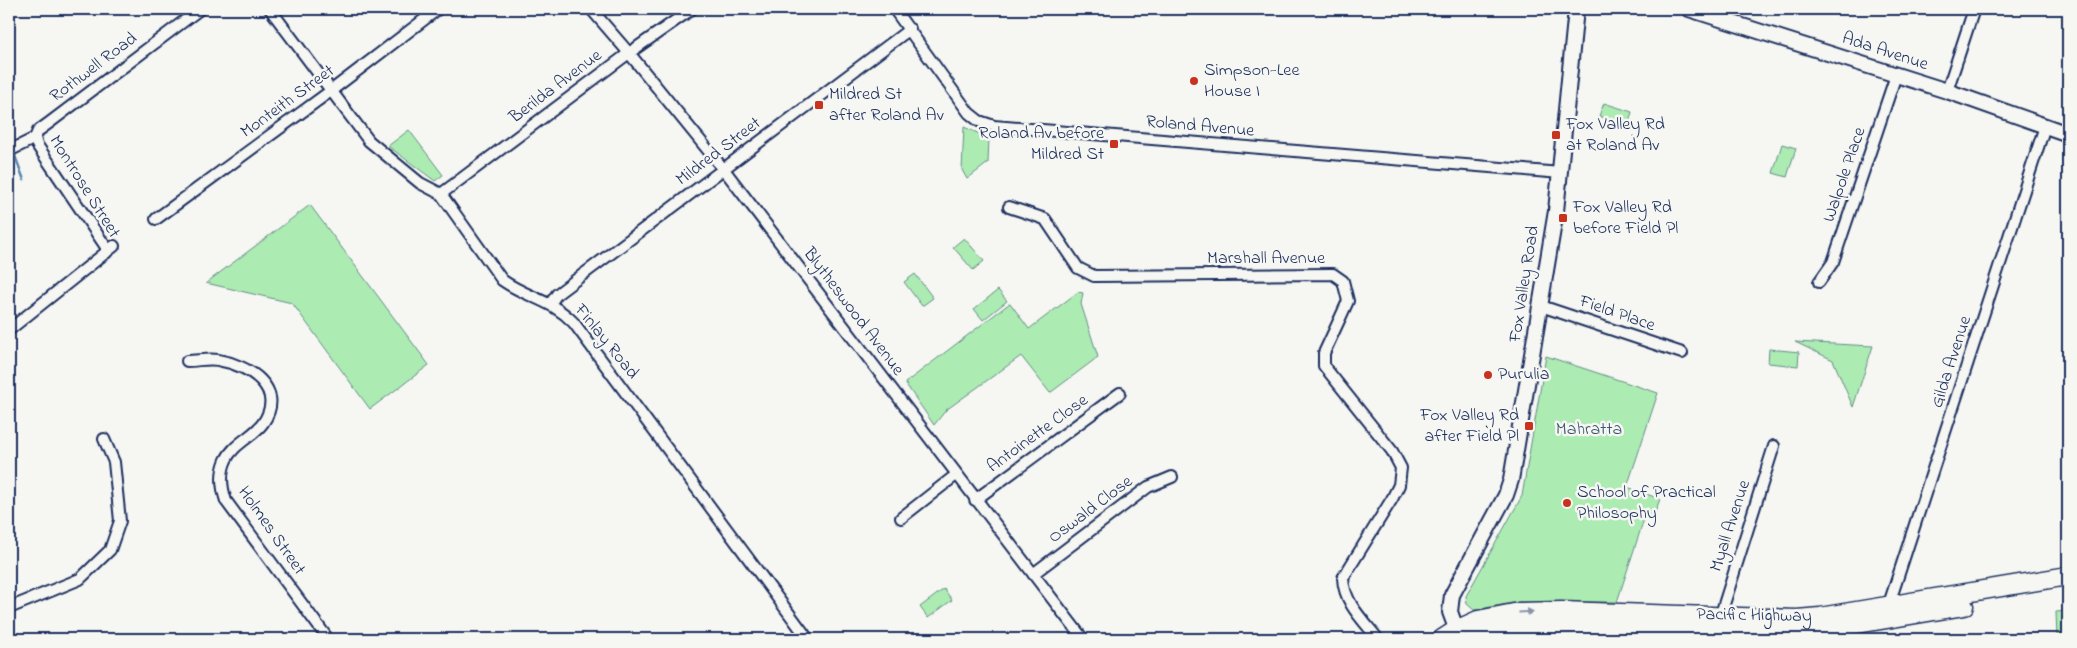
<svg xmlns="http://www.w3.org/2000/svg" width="2077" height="648" font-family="'Indie Flower',sans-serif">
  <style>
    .green { fill: #acebb2; stroke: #648d88 }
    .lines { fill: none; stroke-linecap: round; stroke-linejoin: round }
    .stream { stroke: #5887ad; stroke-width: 2.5 }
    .street-casing { stroke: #1b2f5e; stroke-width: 14 }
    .secondary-casing { stroke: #1b2f5e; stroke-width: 18 }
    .highway-casing { stroke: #1b2f5e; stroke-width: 21 }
    .street { stroke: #f6f6f2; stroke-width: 10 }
    .secondary { stroke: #f6f6f2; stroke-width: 14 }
    .highway { stroke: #f6f6f2; stroke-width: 18 }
    .oneway { fill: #8892a8 }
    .poi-dot { fill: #c8321e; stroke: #f6f6f2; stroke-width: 2 }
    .labels { text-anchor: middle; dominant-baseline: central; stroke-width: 5; stroke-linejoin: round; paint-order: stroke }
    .street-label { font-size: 18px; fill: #1b2f5e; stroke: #f6f6f2 }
    .poi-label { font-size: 18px; fill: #1b2f5e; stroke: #f6f6f2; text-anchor: start }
    .park-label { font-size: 18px; fill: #38556f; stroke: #f6f6f2 }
  </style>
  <rect width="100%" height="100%" fill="#f6f6f2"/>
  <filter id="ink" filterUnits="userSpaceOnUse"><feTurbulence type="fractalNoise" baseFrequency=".02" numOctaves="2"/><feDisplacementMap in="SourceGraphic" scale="10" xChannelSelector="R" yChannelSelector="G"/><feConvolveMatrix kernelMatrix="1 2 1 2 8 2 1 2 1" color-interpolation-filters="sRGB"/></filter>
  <g filter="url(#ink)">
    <path class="green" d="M1604 103 1632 112 1628 126 1599 116Z
      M964 127 989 138 988 163 967 179 962 170Z
      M409 130 443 175 435 181 388 146Z
      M1782 144 1796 148 1787 177 1773 173Z
      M310 205 429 365 370 409 292 303 206 283Z
      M964 238 984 261 973 270 953 247Z
      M915 274 933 298 922 306 904 282Z
      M998 290 1007 301 983 320 974 309Z
      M1078 292 1083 293 1081 304 1098 357 1050 393 1021 356 946 410 934 425 905 383 1010 303 1029 329Z
      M1795 342 1873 346 1853 407 1833 360Z
      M1769 349 1799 352 1798 366 1768 363Z
      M1546 356 1658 393 1627 487 1660 499 1653 518 1645 516 1617 602H1518L1474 610 1467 604 1466 596 1522 496Z
      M944 589 952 600 928 618 920 607Z
      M2068 611V639H2057L2056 612Z"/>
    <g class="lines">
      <path class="stream" d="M9 137 11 143
        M15 156 24 180"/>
      <defs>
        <path id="street" d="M270 9 369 141 420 183 441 194 502 280C527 298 551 299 574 323L808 639
          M591 9 629 53 729 176 1083 639
          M894 9 969 113 979 121 994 126 1561 173
          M1947 91 1974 9
          M35 138 37 145 106 247V253
          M9 151 35 138 38 131 49 123 200 9
          M441 194 629 53 692 9
          M1009 207 1045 219 1078 268 1094 276 1333 274 1343 281 1348 301 1324 353V366L1392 451 1401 468 1399 485 1392 499 1343 578C1344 603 1363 620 1378 639
          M156 219 332 90 438 9
          M1819 282 1833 262 1896 75
          M550 304 557 294 910 29
          M1541 306 1682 353
          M9 330 114 246
          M187 361C197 361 209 358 218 360 248 365 287 388 263 423 253 437 234 443 226 460 220 473 222 489 226 501L328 639
          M975 500 1120 393
          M901 518 956 475
          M1033 574 1148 487 1172 477
          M1888 607 2045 126
          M9 608 80 579 110 550 120 521 114 462 104 439
          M1720 617 1774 446"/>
        <path id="secondary" d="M1689 9 1947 91 2068 134
          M1460 639 1450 612 1452 595 1506 495 1511 480 1556 211 1576 9"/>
        <path id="highway" d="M1442 639 1456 630 1478 620 1519 612 1561 611 1797 619 1820 617 2068 576
          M1475 639C1498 630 1522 627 1545 626L1804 633 1964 606"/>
      </defs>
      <use href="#street" class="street-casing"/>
      <use href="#secondary" class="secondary-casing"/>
      <use href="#highway" class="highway-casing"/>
      <use href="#street" class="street"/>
      <use href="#secondary" class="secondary"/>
      <use href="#highway" class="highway"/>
    </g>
    <defs><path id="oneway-solid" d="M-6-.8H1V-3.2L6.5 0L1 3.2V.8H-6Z" transform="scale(1.25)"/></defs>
    <use class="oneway" href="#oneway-solid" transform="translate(1526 612) rotate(-3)"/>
  </g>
  <g class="poi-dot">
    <circle cx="1194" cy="81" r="5"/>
    <rect x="814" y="100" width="10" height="10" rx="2.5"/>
    <rect x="1551" y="130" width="10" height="10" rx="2.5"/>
    <rect x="1109" y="139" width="10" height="10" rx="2.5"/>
    <rect x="1558" y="213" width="10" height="10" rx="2.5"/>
    <circle cx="1488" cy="375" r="5"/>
    <rect x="1524" y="421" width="10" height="10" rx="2.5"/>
    <circle cx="1567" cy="503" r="5"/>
  </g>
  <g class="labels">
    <g class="street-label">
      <text transform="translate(1885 52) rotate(18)">Ada Avenue</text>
      <text transform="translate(94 68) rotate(-37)">Rothwell Road</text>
      <text transform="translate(556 87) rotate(-37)">Berilda Avenue</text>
      <text transform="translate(288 102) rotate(-36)">Monteith Street</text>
      <text transform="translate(1200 127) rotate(5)">Roland Avenue</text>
      <text transform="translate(719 152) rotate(-37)">Mildred Street</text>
      <text transform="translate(1845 175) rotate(-71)">Walpole Place</text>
      <text transform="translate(84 187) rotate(58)">Montrose Street</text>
      <text x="1266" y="259">Marshall Avenue</text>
      <text transform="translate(1525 284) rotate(-81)">Fox Valley Road</text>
      <text transform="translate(853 312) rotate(53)">Blytheswood Avenue</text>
      <text transform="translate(1617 314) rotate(19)">Field Place</text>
      <text transform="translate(606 342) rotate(51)">Finlay Road</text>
      <text transform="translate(1952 362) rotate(-72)">Gilda Avenue</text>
      <text transform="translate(1038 434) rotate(-36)">Antoinette Close</text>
      <text transform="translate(1091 510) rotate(-37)">Oswald Close</text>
      <text transform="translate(1731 526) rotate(-72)">Myall Avenue</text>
      <text transform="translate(271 531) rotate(55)">Holmes Street</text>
      <text transform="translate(1754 616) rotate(1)">Pacific Highway</text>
    </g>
    <g class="poi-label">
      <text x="1204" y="71">Simpson-Lee<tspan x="1204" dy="21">House I</tspan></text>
      <text x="829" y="95">Mildred St<tspan x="829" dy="21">after Roland Av</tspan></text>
      <text x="1566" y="125">Fox Valley Rd<tspan x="1566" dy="21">at Roland Av</tspan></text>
      <text x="1104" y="134" text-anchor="end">Roland Av before<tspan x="1104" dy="21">Mildred St</tspan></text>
      <text x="1573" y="208">Fox Valley Rd<tspan x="1573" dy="21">before Field Pl</tspan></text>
      <text x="1498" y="375">Purulia</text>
      <text x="1519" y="416" text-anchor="end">Fox Valley Rd<tspan x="1519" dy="21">after Field Pl</tspan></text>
      <text x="1577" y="493">School of Practical<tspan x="1577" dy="21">Philosophy</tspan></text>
    </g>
    <g class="park-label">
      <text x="1589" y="430">Mahratta</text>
    </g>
  </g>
  <rect width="2077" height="648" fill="none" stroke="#f6f6f2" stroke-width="30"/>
  <rect x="15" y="15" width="2047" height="618" fill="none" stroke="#1b2f5e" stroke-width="2" filter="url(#ink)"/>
</svg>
